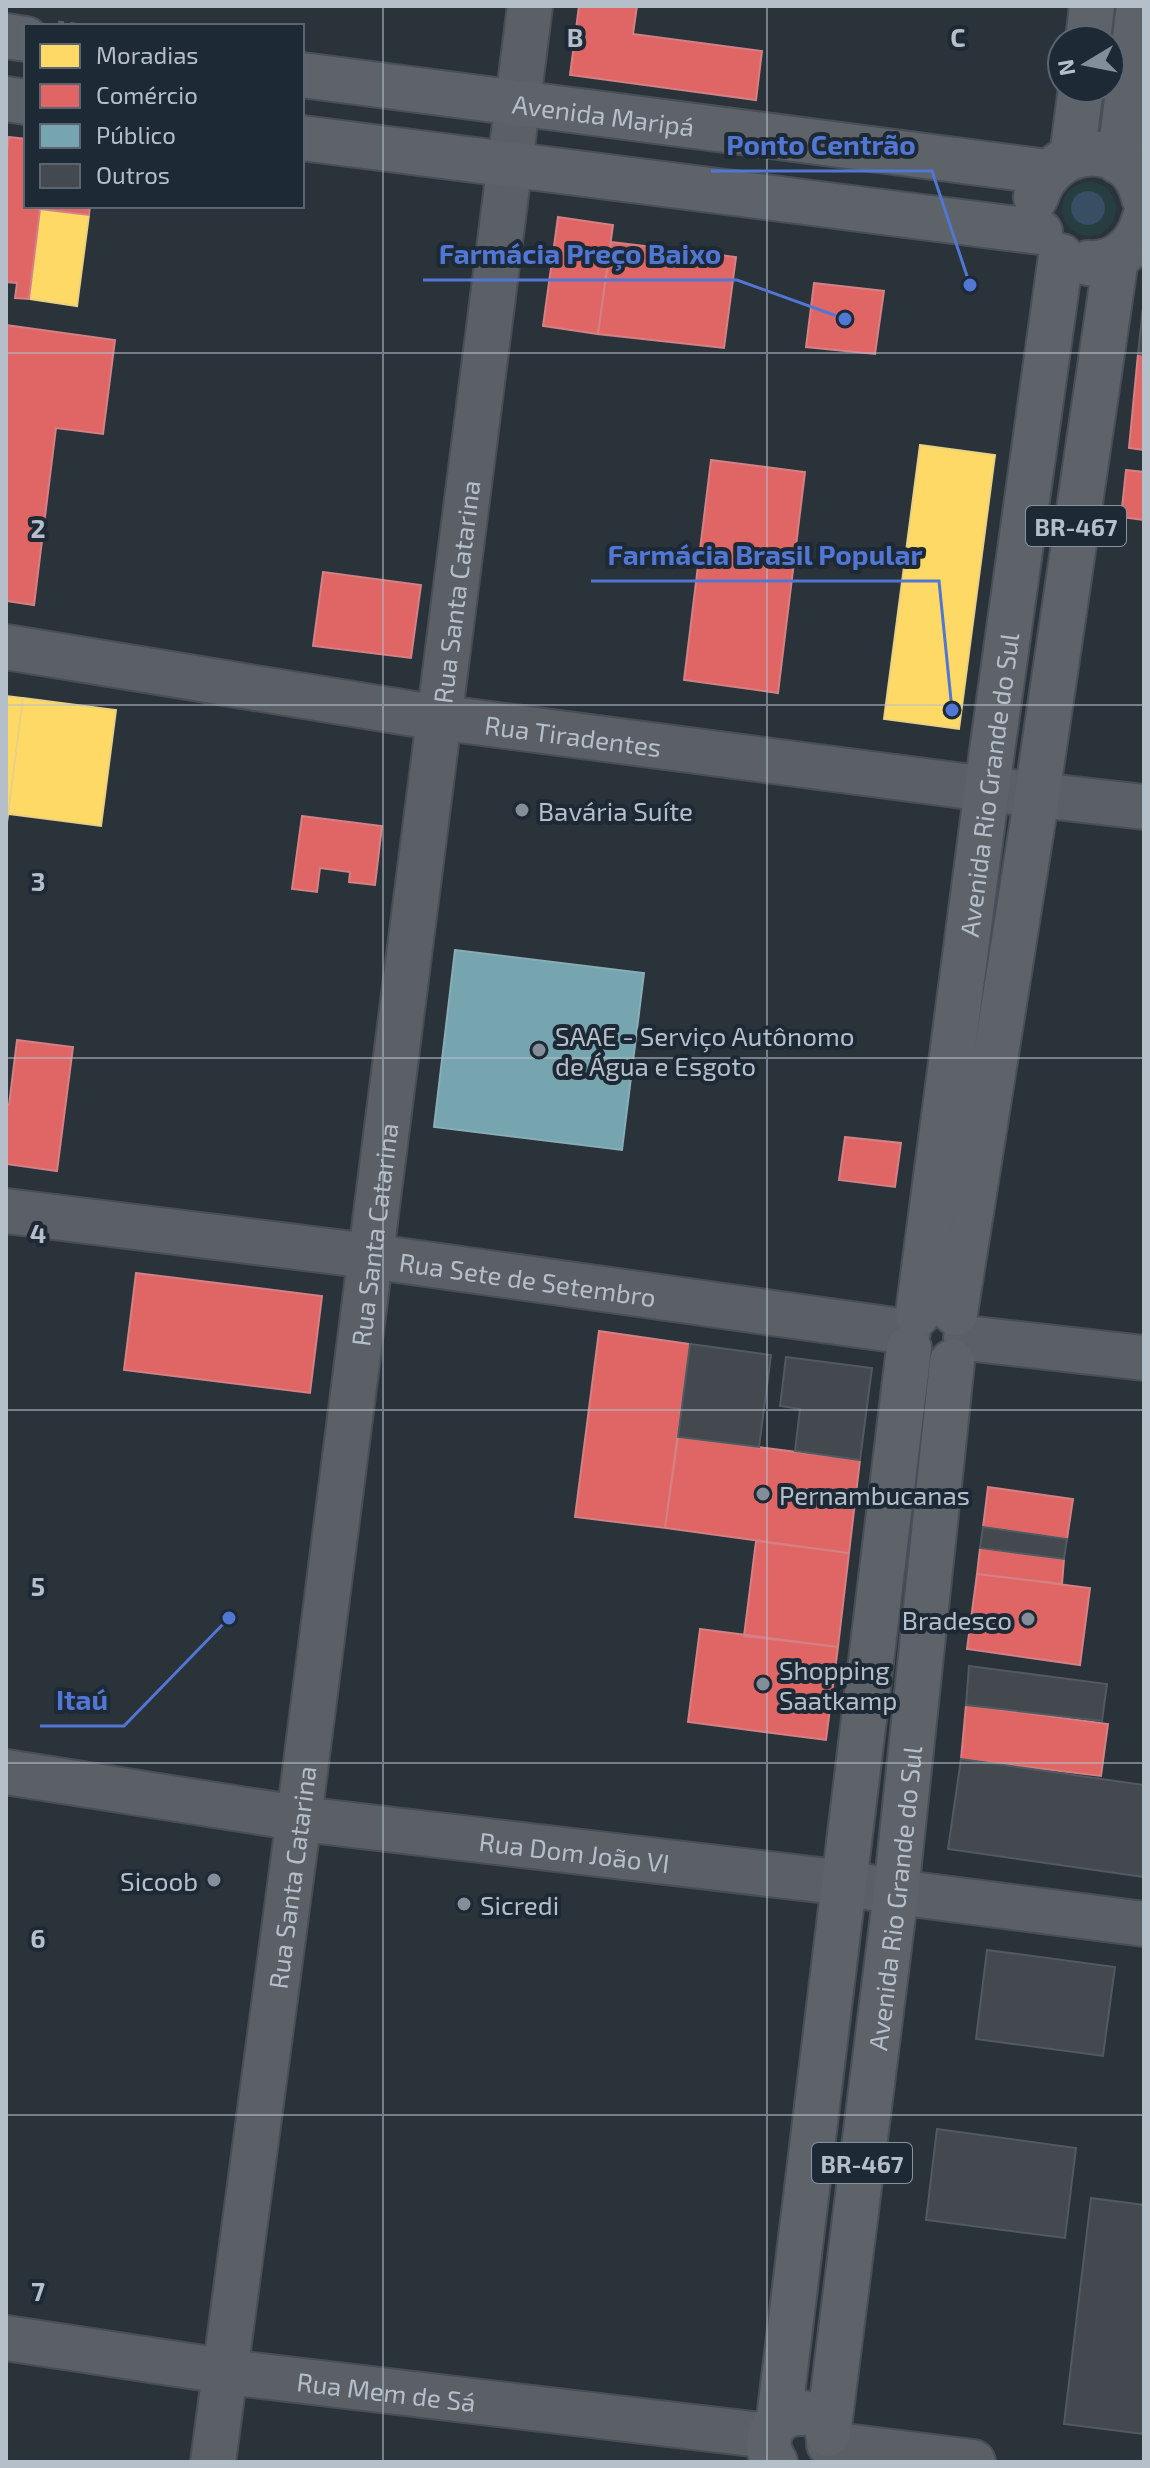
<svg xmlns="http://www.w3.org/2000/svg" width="1150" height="2468" font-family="'Exo 2',sans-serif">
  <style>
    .green { fill: #273e40 }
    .water { fill: #384e65 }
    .homes { fill: #ffd966; stroke: #e9d184; stroke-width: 2 }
    .shops { fill: #e06666; stroke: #d38184; stroke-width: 2 }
    .public { fill: #76a5af; stroke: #89adb7; stroke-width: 2 }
    .building { fill: #43494f; stroke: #525a61; stroke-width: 2 }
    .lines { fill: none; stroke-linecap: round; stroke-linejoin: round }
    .minor-casing { stroke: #484e54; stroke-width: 48 }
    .major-casing { stroke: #484f56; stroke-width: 48 }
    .path { stroke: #585f64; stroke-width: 5; stroke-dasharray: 6 6; stroke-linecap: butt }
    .minor { stroke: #5b6067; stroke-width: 44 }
    .major { stroke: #5d6369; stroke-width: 44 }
    .grid { fill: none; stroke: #b5bfca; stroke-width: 2; stroke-opacity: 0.55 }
    .poi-dot { fill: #848e98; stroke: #1d2935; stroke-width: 3 }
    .labels { text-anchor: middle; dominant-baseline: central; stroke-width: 8; stroke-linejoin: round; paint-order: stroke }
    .shield { fill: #1d2935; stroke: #87929d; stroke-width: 2 }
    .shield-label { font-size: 24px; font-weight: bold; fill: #b5bfca }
    .street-label { font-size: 26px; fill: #b5bfca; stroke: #1d2935 }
    .poi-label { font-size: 26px; fill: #b5bfca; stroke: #1d2935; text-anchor: start }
    .grid-label { font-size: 26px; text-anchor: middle; font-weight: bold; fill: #b5bfca; stroke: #1d2935; stroke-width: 8; stroke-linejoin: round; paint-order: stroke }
    .leader { fill: none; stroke: #5276d3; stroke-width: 3 }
    .callout-dot { fill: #5276d3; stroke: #1d2935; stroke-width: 3 }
    .callout-label { font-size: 28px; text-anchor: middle; font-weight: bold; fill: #5276d3; stroke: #1d2935; stroke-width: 8; stroke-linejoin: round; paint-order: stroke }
  </style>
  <rect width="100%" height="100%" fill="#2a323a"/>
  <path class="green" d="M1062 209a27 27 0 1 1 54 0a27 27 0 1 1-54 0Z"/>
  <path class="water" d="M1071 208a17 17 0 1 1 34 0a17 17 0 1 1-34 0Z"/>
  <path class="homes" d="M40 209 89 215 77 306 29 299Z
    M920 445 995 455 959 729 884 719Z
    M6 696 23 698 6 830Z
    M23 698 116 710 101 826 8 814Z"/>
  <path class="shops" d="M579 6H637L633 34 762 51 756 100 570 75Z
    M9 137 26 139V206H90L89 215 40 209 29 299 15 298 17 283 6 282V157Z
    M558 217 613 225 598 334 543 326Z
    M611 242 736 257 724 348 598 334Z
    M814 283 884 291 875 354 806 347Z
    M6 325 115 340 103 434 56 428 34 605 6 601Z
    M1138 354 1144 355V450L1129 448Z
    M711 460 805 472 778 693 684 680Z
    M1126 470 1144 472V520L1121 517Z
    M323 572 421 585 411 658 313 646Z
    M302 816 382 826 375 885 349 882 350 872 320 868 317 892 292 889Z
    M17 1040 73 1047 57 1171 6 1164V1105H9Z
    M845 1137 901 1143 895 1187 839 1180Z
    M136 1273 322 1296 310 1393 124 1370Z
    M599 1331 690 1344 665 1528 575 1517Z
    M678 1437 860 1460 849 1553 665 1528Z
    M988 1487 1073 1499 1067 1539 983 1527Z
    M756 1541 849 1553 838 1647 744 1636Z
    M980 1548 1064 1559 1062 1584 977 1574Z
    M977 1574 1090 1588 1080 1665 967 1649Z
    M700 1629 838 1647 826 1740 688 1722Z
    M966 1705 1108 1724 1101 1776 961 1759Z"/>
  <path class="public" d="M455 950 644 973 622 1150 434 1127Z"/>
  <path class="building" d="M1144 298V355L1138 354Z
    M690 1344 771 1355 759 1447 678 1437Z
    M786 1357 872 1368 860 1460 795 1451 800 1409 780 1406Z
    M983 1527 1067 1539 1064 1559 980 1548Z
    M969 1666 1107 1684 1102 1721 966 1705Z
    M961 1759 1144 1785V1877L948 1849Z
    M987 1950 1115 1967 1103 2056 976 2039Z
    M937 2129 1076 2148 1065 2238 926 2220Z
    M1091 2198 1144 2205V2434L1064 2424Z"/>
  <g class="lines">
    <defs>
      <g id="minor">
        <path id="s1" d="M6 647 414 714 986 789 1144 807"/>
        <path id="s2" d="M6 1211 369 1256 908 1332"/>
        <path d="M966 1338 1144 1358"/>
        <path id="s3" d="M6 1772 310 1820 845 1883 896 1892 1144 1924"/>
        <path id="s4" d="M6 2338 236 2373 769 2436"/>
        <path d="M829 2444 973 2462"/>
        <path id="s5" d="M213 2462 299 1818 530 6"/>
      </g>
      <g id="major">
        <path d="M6 36 26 39"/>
        <path d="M1088 40 1092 6"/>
        <path id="s6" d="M302 75 1048 172"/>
        <path d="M6 99 26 102"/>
        <path d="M302 138 1040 232"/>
        <path d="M1072 156 1081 88"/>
        <path d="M1119 162 1139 6"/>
        <path d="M1036 197C1054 140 1131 138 1144 198"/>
        <path d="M1088 263C1116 265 1137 246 1144 220"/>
        <path d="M955 1313 1037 795 1116 258"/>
        <path id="s7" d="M918 1314 992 751 1061 256"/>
        <path d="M779 2419 909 1348"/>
        <path id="s8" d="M828 2434 896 1892 952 1362"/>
        <path d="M775 2462C759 2439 775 2411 803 2413"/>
      </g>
    </defs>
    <use href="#minor" class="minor-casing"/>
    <use href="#major" class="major-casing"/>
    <path class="path" d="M58 23 81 26"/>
    <use href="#minor" class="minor"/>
    <use href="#major" class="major"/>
  </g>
  <path class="grid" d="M383 6V2462M767 6V2462M6 353H1144M6 705H1144M6 1058H1144M6 1410H1144M6 1763H1144M6 2115H1144"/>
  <g class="poi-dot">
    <circle cx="522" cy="810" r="8"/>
    <circle cx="539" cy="1050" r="8"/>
    <circle cx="763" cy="1494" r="8"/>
    <circle cx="1028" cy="1619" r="8"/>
    <circle cx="763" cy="1684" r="8"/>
    <circle cx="214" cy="1880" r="8"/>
    <circle cx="464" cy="1904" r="8"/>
  </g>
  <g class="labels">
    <g class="shield">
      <rect x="1026" y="506" width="100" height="40" rx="6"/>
      <rect x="812" y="2143" width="100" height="40" rx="6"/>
    </g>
    <g class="shield-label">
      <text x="1076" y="526">BR-467</text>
      <text x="862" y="2163">BR-467</text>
    </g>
    <g class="street-label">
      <text stroke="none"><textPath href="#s6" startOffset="304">Avenida Maripá</textPath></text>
      <text stroke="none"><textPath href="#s5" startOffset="1886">Rua Santa Catarina</textPath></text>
      <text stroke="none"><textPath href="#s1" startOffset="574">Rua Tiradentes</textPath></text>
      <text stroke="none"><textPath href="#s7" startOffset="534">Avenida Rio Grande do Sul</textPath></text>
      <text stroke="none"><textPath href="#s5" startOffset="1238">Rua Santa Catarina</textPath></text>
      <text stroke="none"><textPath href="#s2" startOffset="526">Rua Sete de Setembro</textPath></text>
      <text stroke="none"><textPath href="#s3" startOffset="574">Rua Dom João VI</textPath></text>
      <text stroke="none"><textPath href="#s5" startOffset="590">Rua Santa Catarina</textPath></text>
      <text stroke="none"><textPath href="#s8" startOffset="540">Avenida Rio Grande do Sul</textPath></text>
      <text stroke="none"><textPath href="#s4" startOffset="384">Rua Mem de Sá</textPath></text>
    </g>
    <g class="poi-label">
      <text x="538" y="810">Bavária Suíte</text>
      <text x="555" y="1035">SAAE - Serviço Autônomo<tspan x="555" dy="30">de Água e Esgoto</tspan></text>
      <text x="779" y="1494">Pernambucanas</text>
      <text x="1012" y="1619" text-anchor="end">Bradesco</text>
      <text x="779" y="1669">Shopping<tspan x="779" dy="30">Saatkamp</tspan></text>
      <text x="198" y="1880" text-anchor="end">Sicoob</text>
      <text x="480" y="1904">Sicredi</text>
    </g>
  </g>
  <g class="grid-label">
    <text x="575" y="47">B</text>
    <text x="958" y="47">C</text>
    <text x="38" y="538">2</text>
    <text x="38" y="891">3</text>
    <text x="38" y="1243">4</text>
    <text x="38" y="1596">5</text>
    <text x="38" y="1948">6</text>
    <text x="38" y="2301">7</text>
  </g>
  <path class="leader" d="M970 285L932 171H711M845 319L737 280H423M952 710L939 581H591M229 1618L124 1726H40"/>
  <g class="callout-dot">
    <circle cx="970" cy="285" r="8"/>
    <circle cx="845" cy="319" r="8"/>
    <circle cx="952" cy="710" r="8"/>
    <circle cx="229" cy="1618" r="8"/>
  </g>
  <g class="callout-label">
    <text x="821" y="155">Ponto Centrão</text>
    <text x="580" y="264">Farmácia Preço Baixo</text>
    <text x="765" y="565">Farmácia Brasil Popular</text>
    <text x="82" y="1710">Itaú</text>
  </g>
  <rect width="1150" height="2468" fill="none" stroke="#b5bfca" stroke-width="16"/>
  <rect x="24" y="24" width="280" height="184" fill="#1d2935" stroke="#5a6571" stroke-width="2"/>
  <rect x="40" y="44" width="40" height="24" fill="#ffd966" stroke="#5a6571" stroke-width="2"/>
  <text x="96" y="64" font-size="24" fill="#b5bfca">Moradias</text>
  <rect x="40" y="84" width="40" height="24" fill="#e06666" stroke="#5a6571" stroke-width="2"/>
  <text x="96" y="104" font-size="24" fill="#b5bfca">Comércio</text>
  <rect x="40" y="124" width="40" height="24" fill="#76a5af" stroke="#5a6571" stroke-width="2"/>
  <text x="96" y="144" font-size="24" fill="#b5bfca">Público</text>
  <rect x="40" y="164" width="40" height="24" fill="#43494f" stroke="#5a6571" stroke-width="2"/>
  <text x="96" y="184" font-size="24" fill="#b5bfca">Outros</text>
  <g transform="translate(1086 64) rotate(260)"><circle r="38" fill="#1d2935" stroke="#5a6571" stroke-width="2"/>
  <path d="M0-6L14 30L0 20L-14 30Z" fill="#848e98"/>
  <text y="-12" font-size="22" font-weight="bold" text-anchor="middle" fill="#b5bfca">N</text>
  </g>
</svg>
